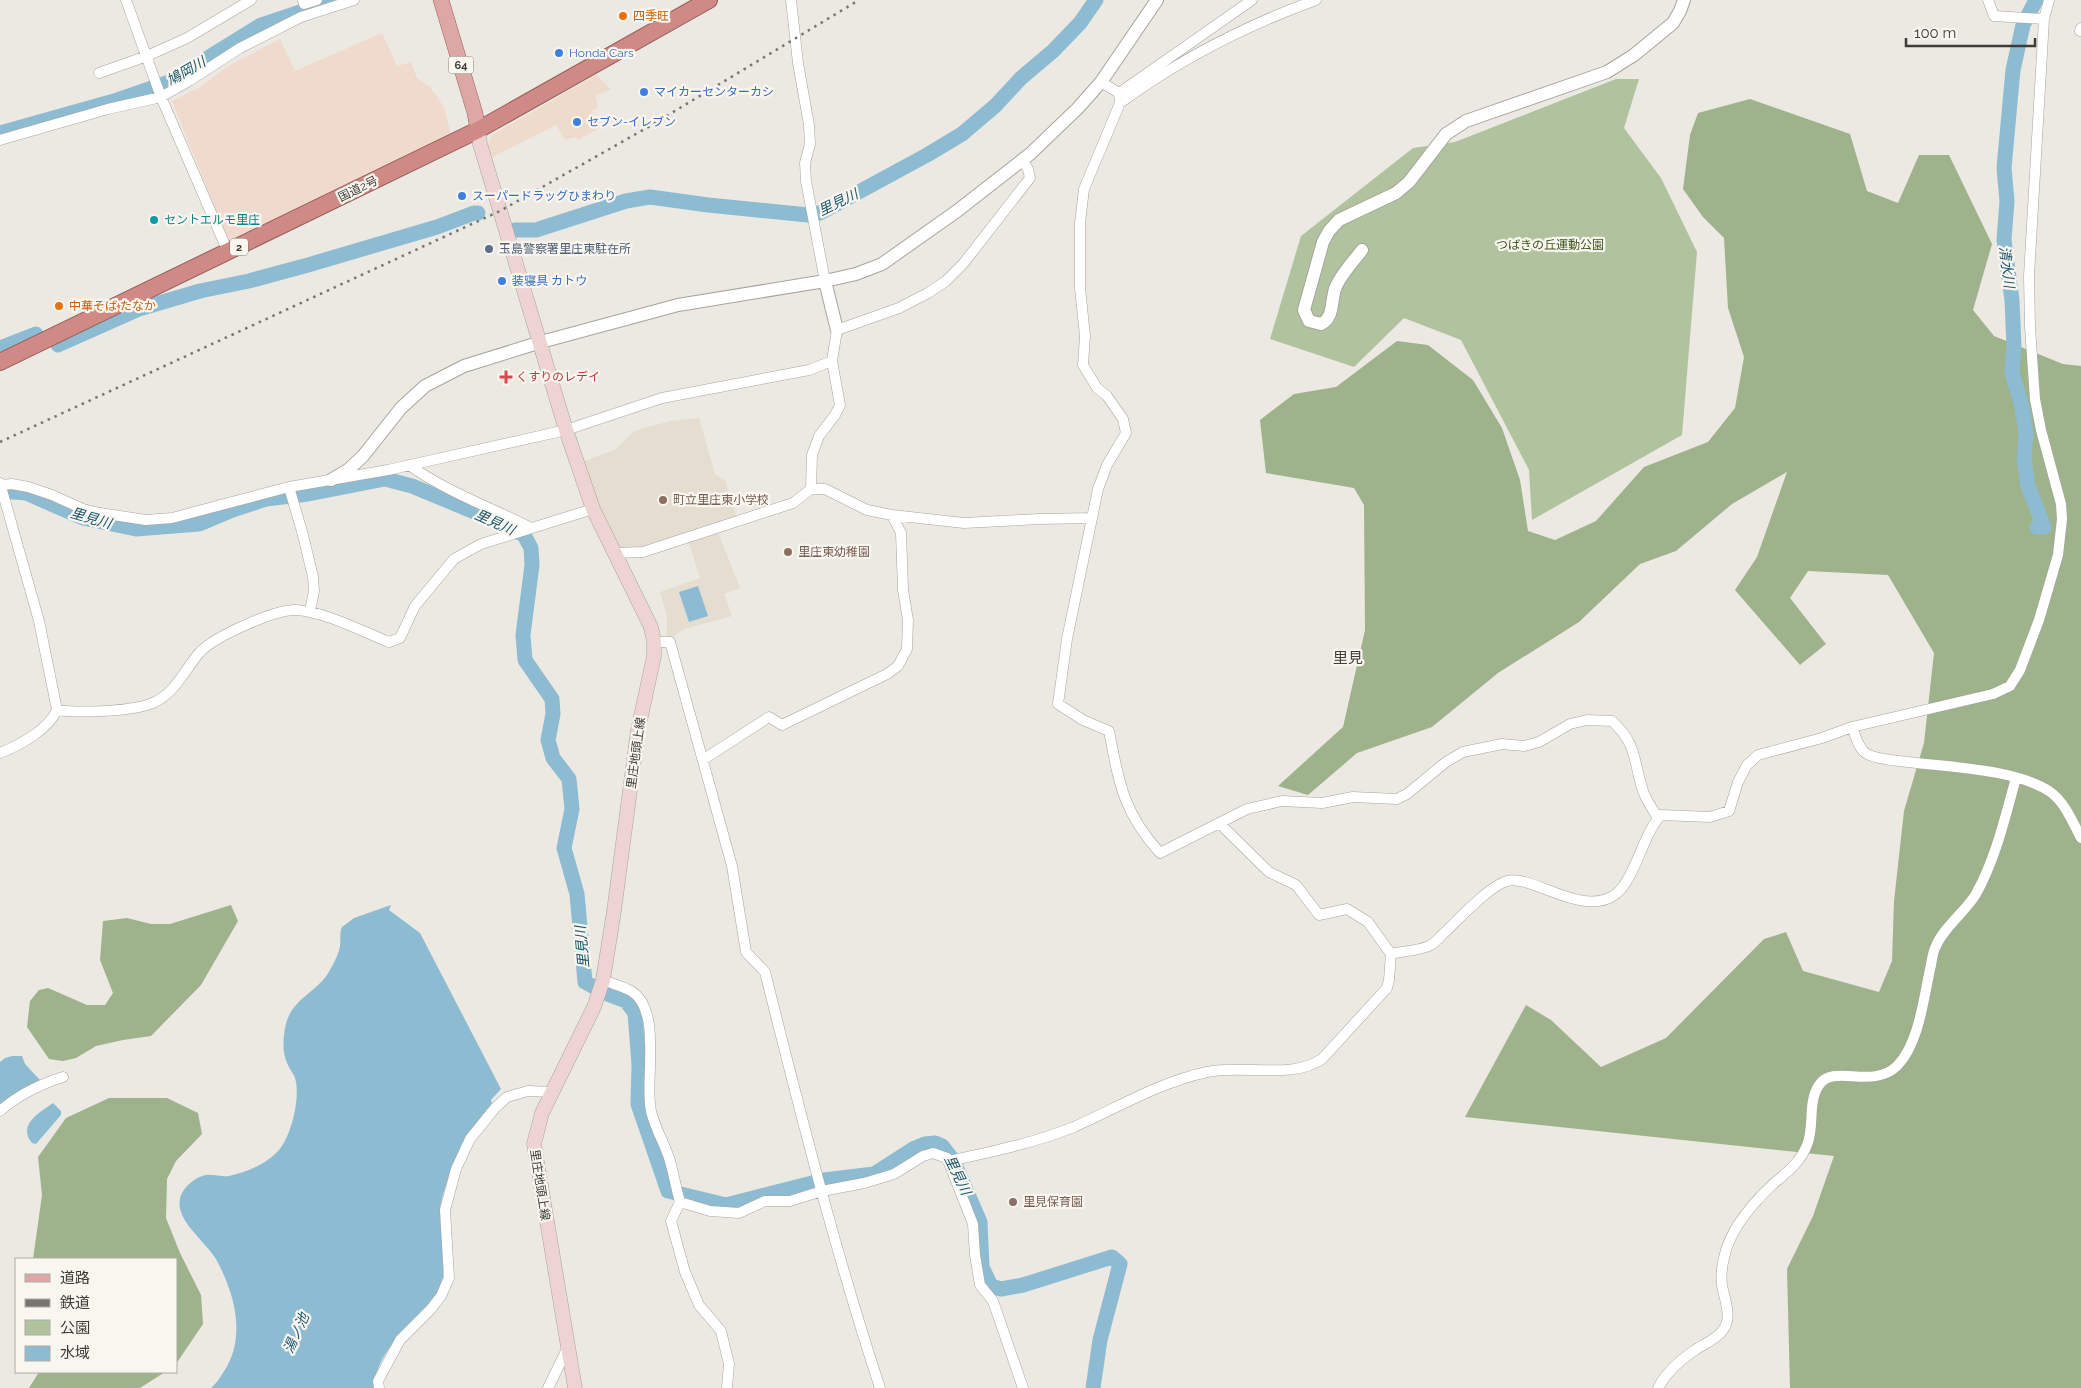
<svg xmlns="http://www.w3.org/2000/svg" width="2081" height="1388" font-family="Raleway,'Noto Sans JP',sans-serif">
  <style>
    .commercial { fill: #eddccb }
    .industrial { fill: #f0dacd }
    .built { fill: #e4ddd0 }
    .green { fill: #b0c39e }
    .forest { fill: #9eb28b }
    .water { fill: #8dbcd2 }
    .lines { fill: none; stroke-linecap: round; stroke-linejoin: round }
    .river { stroke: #8dbcd2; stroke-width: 15 }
    .minor-casing { stroke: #a7a49e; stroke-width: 11 }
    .tertiary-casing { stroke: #a7a49e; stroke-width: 14 }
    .secondary-casing { stroke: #a7a49e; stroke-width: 15 }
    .primary-casing { stroke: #955b58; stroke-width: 16 }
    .trunk-casing { stroke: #955b58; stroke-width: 18 }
    .minor { stroke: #fff; stroke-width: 10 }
    .tertiary { stroke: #fff; stroke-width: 12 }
    .secondary { stroke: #edd3d2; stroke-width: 14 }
    .primary { stroke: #dca7a4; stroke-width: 15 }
    .trunk { stroke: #d08a86; stroke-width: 16 }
    .rail { stroke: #777571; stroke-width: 2.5; stroke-dasharray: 2.5 5; stroke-linecap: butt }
    .food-dot { fill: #e8710a; stroke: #f9f6f0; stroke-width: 2 }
    .shop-dot { fill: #3f7fe0; stroke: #f9f6f0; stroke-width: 2 }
    .culture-dot { fill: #0f9aa8; stroke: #f9f6f0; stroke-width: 2 }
    .service-dot { fill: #5c6f8a; stroke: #f9f6f0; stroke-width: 2 }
    .health-dot { fill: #e0444e; stroke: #f9f6f0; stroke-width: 2 }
    .education-dot { fill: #8d6e63; stroke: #f9f6f0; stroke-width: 2 }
    .labels { text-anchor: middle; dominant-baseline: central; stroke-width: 4.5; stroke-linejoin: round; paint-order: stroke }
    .shield { fill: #f9f6f0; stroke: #757470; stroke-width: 1 }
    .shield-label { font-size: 11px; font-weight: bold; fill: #3d3c39 }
    .food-label { font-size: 12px; fill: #c56008; stroke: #f9f6f0; text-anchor: start }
    .shop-label { font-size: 12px; fill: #366cbe; stroke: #f9f6f0; text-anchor: start }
    .street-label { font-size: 12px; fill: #3d3c39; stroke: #f9f6f0 }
    .culture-label { font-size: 12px; fill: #0d838f; stroke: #f9f6f0; text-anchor: start }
    .park-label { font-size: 12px; fill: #3c551c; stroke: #f9f6f0 }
    .service-label { font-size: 12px; fill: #4e5e75; stroke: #f9f6f0; text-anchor: start }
    .health-label { font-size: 12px; fill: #be3a42; stroke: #f9f6f0; text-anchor: start }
    .education-label { font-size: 12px; fill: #785e54; stroke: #f9f6f0; text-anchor: start }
    .water-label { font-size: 14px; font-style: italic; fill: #18556c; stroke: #f9f6f0 }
    .quarter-label { font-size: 15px; fill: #3d3c39; stroke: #f9f6f0 }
  </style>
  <rect width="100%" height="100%" fill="#ece9e2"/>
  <path class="commercial" d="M596 75 611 89 596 96 598 107 592 111 600 128 578 140 576 137 565 140 556 125 491 158 488 145 492 135Z"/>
  <path class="industrial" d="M382 33 397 66 411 62 417 78 430 87 444 107 452 138 230 245 172 101 200 87 230 65 280 39 295 71Z"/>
  <path class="built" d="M699 418 715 474 725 480 737 518 634 551 618 550 601 516 582 462 615 450 634 431 670 421Z
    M717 530 740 588 724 594 732 616 685 629 672 637 667 636V617L660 592 700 578 688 540Z"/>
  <path class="green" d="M1616 79H1639L1624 128 1661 178 1697 252 1682 435 1532 520 1529 470 1461 340 1404 318 1354 367 1270 339 1301 236 1413 148 1455 142Z"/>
  <path class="forest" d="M1750 99 1850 134 1867 191 1898 203 1919 155H1949L1992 244 1973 310 1994 336 2063 364 2081 366V1388H1790L1787 1269 1813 1216 1834 1156 1465 1117 1526 1005 1551 1020 1601 1067 1666 1038 1764 939 1786 932 1803 971 1879 992 1892 961 1894 901 1904 811 1924 743 1934 653 1888 575 1808 571 1790 598 1826 644 1800 665 1735 590 1757 557 1787 472 1732 504 1676 551 1640 564 1579 622 1498 673 1432 727 1357 753 1308 795 1278 786 1343 727 1365 630 1364 505 1354 488 1266 473 1260 420 1294 394 1336 387 1397 341 1428 345 1473 380 1502 428 1520 480 1528 531 1555 540 1596 521 1644 467 1708 442 1735 408 1744 357 1728 308 1724 238 1703 217 1683 189 1690 135 1698 113Z
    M231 905 238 921 201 985 151 1036 123 1040 96 1046 76 1058 63 1061 49 1059 27 1027 30 1001 39 990 48 988 87 1005H105L113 993 100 960 103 921 127 918 151 924H170Z
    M109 1098H167L198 1113 202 1134 176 1161 167 1179 166 1218 180 1253 201 1295 203 1324 176 1364V1259H33L42 1195 38 1157 66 1118Z
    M39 1372H165L140 1388H29Z"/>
  <path class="water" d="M698 586 708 616 689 622 679 592Z
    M391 905 389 910 420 933 501 1089 491 1100 492 1104 486 1111 488 1114C472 1141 441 1179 440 1212 440 1229 444 1248 447 1266H443V1277L439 1288 442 1290C420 1314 372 1354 375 1388H211C216 1384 219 1379 223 1373 247 1338 235 1294 216 1259 206 1242 175 1220 180 1199 182 1188 195 1177 206 1175 214 1174 221 1177 229 1176 247 1172 267 1164 279 1150 291 1136 301 1097 295 1078 294 1074 290 1070 288 1065 282 1053 283 1041 285 1028 291 997 317 994 330 970 334 963 339 953 340 946 341 939 339 933 342 927L354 918Z
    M12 1056H22L25 1064 40 1080 24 1088 0 1109V1062L5 1058Z
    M53 1103 61 1111V1115L36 1144 32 1143C17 1125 40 1112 53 1103Z"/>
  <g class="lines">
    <path class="river" d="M2036 0 2023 25 2013 70 2004 168 2007 201 2004 240 2012 300 2014 347 2012 373 2022 407 2026 433 2024 460 2028 486 2044 527H2037
      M0 133 114 101 169 82 261 25 336 0
      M515 230H536L626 201 650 197 708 205 808 215 820 213 927 155 962 134 995 106 1021 78 1053 51 1080 23 1096 0
      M58 345 139 309 200 291 249 281 308 265 437 227 474 213H478
      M0 348 36 334
      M0 491 26 493 83 518 136 529 199 524 230 511 266 499 308 494 385 479 412 486 489 518 524 535 531 548 532 565 523 635 525 660 552 699 553 714 548 740 553 758 569 779 572 809 564 848 577 894 585 982 605 993 626 1001 635 1013 639 1065 638 1104 668 1191 726 1205 824 1180 874 1174 913 1149 925 1144 935 1143 942 1146 953 1160 980 1222 982 1267 991 1286 1001 1289 1023 1285 1112 1257 1120 1264 1100 1340 1093 1388"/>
    <defs>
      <path id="minor" d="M126 0 161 97 228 252
        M303 0 304 4 317 0
        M791 0 798 63 809 125 810 144 805 163 806 181 825 281
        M1988 0 1994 16 2044 19
        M2080 31 2081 28
        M99 73 147 56 187 38 251 0
        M1101 82 1119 93 1252 0
        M1119 93 1120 103 1084 189 1080 223V288L1085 336 1083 365 1097 388 1107 396 1123 419 1126 433 1107 465 1098 489 1067 639 1058 704 1083 720 1109 731C1119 783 1123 812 1160 853L1247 809 1282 801 1322 803 1353 797 1397 799 1407 794 1446 762 1463 752 1502 744 1524 746 1539 742 1570 724 1587 720 1612 721C1638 745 1633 761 1643 791 1646 800 1653 810 1658 818
        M1120 103C1179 60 1247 25 1316 0
        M0 140 108 109 161 97 189 81 240 48 301 17 354 0
        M409 465C447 492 490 507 531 528
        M0 483 39 621 57 710C48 730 20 745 0 753
        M0 485 12 484 28 487 52 495 83 509 100 513 146 520 172 518 289 487 388 470 566 430 662 398 809 370 832 361
        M289 487 303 535 313 577 314 591 310 611
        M811 489 812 455 819 436 835 415 840 405 832 361 837 330 899 308 928 293 946 281 963 264 1030 178 1028 169 1022 160
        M616 553 643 552 793 503 811 489H825L867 510 892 515 964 523 1039 519 1092 518
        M654 642H670L732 866 746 952 765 972C800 1112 835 1251 880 1388
        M57 710C80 713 134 712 155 702 176 692 185 669 200 652 214 637 275 609 296 610 326 612 361 631 389 642L400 638 415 606 454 559 481 544 593 509
        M1852 727C1856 736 1858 749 1867 754 1878 760 1895 760 1908 762 1948 767 2015 769 2049 791 2065 802 2072 821 2081 838
        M704 759 769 717 782 725 887 674 898 666 907 649 908 620 903 590 901 533 892 515
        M1219 823 1269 872 1296 885 1319 915 1347 909 1368 922 1391 954
        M603 980C612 984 623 986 631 991 663 1010 644 1083 651 1111 655 1129 665 1144 670 1161 674 1175 676 1188 680 1202L671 1221 685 1272 699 1305 721 1331 729 1364 727 1388
        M0 1111C18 1095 41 1084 63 1077
        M949 1161C991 1152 1034 1143 1074 1127 1117 1108 1160 1082 1207 1072 1244 1064 1291 1080 1322 1059L1387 988 1389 980 1391 954C1403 951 1417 951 1429 946 1434 944 1439 938 1443 934 1458 920 1489 886 1507 881 1531 874 1580 916 1613 896 1634 884 1642 835 1661 815L1710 817 1729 811 1738 782 1747 765 1758 755 1822 738 1852 727 1993 694 2010 686 2020 670 2039 620 2058 555 2062 519 2061 504 2041 430 2035 399 2030 327 2029 276 2044 19 2049 0
        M680 1202 710 1211 739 1213 765 1201H790L822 1191 864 1183 894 1174 923 1156 933 1153 947 1158 973 1224 975 1255 980 1285 993 1301 1023 1388
        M379 1388 378 1381 400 1340 431 1309 441 1296 449 1278 445 1210 456 1169 470 1139 495 1108 507 1097 528 1091 553 1092
        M548 1388 568 1347
        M1658 1388C1666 1373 1680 1360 1695 1350 1704 1344 1717 1339 1723 1330 1733 1318 1724 1298 1722 1285 1721 1277 1722 1266 1724 1258 1729 1231 1752 1204 1772 1185 1786 1173 1800 1163 1807 1145 1815 1127 1807 1103 1819 1085 1833 1063 1872 1090 1897 1066 1920 1043 1924 994 1931 965 1932 959 1933 951 1936 946 1943 928 1966 911 1976 894 1996 858 2005 817 2016 778"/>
      <path id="tertiary" d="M1362 250C1353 262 1340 275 1335 289 1331 301 1334 318 1321 324L1309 321 1304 310 1323 242 1329 231 1339 220 1396 193 1409 182 1446 134 1466 121 1607 72 1634 55 1673 23 1680 11 1684 0
        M825 281 837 330
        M331 480 348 470 363 456 401 408 425 386 464 366 541 342 678 305 825 281 856 274 882 264 957 211 1030 154 1078 108 1101 82 1157 0"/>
      <path id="secondary" d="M478 130 480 144 566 430 593 509 651 627 654 642V656L638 730 614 911 603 980 594 1007 542 1113 534 1144 575 1388"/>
      <path id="primary" d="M441 0 475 113 478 130"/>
      <path id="trunk" d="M0 362 478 130 709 0"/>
    </defs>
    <use href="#minor" class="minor-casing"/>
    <use href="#tertiary" class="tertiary-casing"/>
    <use href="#secondary" class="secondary-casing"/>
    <use href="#primary" class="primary-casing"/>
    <use href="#trunk" class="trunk-casing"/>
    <use href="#minor" class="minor"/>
    <use href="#tertiary" class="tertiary"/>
    <use href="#secondary" class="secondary"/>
    <use href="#primary" class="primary"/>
    <use href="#trunk" class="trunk"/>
    <path class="rail" d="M0 442 500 211 650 126 859 0"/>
  </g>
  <g class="food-dot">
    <circle cx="623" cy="16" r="5"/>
    <circle cx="59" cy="306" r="5"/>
  </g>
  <g class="shop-dot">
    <circle cx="559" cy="53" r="5"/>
    <circle cx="644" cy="92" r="5"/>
    <circle cx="577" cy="122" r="5"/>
    <circle cx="462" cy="196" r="5"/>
    <circle cx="502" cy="281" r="5"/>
  </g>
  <circle class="culture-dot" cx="154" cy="220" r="5"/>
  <circle class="service-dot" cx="489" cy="249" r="5"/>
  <path class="health-dot" d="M503.5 369.5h5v5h5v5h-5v5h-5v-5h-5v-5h5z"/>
  <g class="education-dot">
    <circle cx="663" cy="500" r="5"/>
    <circle cx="788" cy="552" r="5"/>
    <circle cx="1013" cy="1202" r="5"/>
  </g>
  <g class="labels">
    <g class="shield">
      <rect x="448.5" y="56.5" width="25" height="17" rx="4"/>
      <rect x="230" y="238.5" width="18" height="17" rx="4"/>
    </g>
    <g class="shield-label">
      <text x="461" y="65">64</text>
      <text x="239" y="247">2</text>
    </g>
    <g class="food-label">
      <text x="633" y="16">四季旺</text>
      <text x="69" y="306">中華そば たなか</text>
    </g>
    <g class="shop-label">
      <text x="569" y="53">Honda Cars</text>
      <text x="654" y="92">マイカーセンターカシ</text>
      <text x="587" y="122">セブン-イレブン</text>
      <text x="472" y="196">スーパードラッグひまわり</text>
      <text x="512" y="281">装寝具 カトウ</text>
    </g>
    <g class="street-label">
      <text transform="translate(358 189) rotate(-26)">国道2号</text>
      <text transform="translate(636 753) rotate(-82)">里庄地頭上線</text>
      <text transform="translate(540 1185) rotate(81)">里庄地頭上線</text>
    </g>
    <g class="culture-label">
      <text x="164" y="220">セントエルモ里庄</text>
    </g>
    <g class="park-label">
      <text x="1550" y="245">つばきの丘運動公園</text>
    </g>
    <g class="service-label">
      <text x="499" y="249">玉島警察署里庄東駐在所</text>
    </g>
    <g class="health-label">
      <text x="516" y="377">くすりのレデイ</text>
    </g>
    <g class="education-label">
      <text x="673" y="500">町立里庄東小学校</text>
      <text x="798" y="552">里庄東幼稚園</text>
      <text x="1023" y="1202">里見保育園</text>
    </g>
    <g class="water-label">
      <text transform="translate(186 71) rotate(-30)">鳩岡川</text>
      <text transform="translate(838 202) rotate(-26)">里見川</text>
      <text transform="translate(2007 267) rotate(83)">清水川</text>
      <text transform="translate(91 518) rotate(16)">里見川</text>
      <text transform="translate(495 522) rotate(24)">里見川</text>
      <text transform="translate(582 947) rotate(-95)">里見川</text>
      <text transform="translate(958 1175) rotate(64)">里見川</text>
      <text transform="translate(296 1333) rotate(-66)">湯ノ池</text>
    </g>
    <g class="quarter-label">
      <text x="1348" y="658">里見</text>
    </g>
  </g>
  <rect x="15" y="1258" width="162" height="115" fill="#f9f6f0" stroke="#aeaca7"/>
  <rect x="25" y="1274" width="25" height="8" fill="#dca7a4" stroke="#aeaca7"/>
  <text x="60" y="1283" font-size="15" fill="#3d3c39">道路</text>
  <rect x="25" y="1299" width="25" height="8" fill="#777571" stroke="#aeaca7"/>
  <text x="60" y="1308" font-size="15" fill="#3d3c39">鉄道</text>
  <rect x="25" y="1320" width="25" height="15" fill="#b0c39e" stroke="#aeaca7"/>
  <text x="60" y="1333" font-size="15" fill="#3d3c39">公園</text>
  <rect x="25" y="1346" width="25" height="15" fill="#8dbcd2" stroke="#aeaca7"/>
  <text x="60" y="1358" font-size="15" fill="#3d3c39">水域</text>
  <path d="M1906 38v8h129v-8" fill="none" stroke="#3d3c39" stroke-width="2.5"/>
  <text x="1914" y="38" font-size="15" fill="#3d3c39" stroke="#f9f6f0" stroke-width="4" paint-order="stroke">100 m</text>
</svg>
